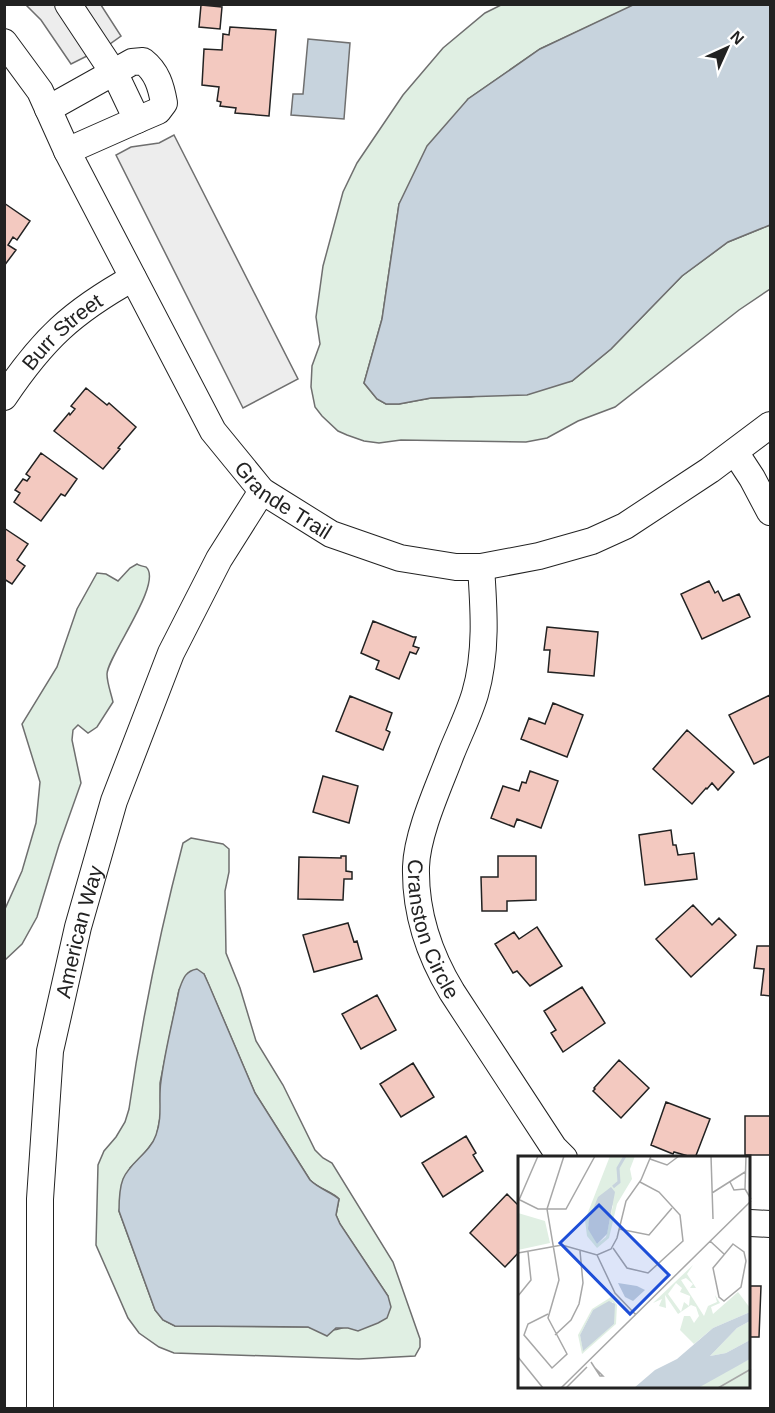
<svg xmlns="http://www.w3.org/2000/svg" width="775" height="1413" font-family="Helvetica,sans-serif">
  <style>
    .green { fill: #e0efe3; stroke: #6f6f6f; stroke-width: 1.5; fill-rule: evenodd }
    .parking { fill: #ededed; stroke: #6f6f6f; stroke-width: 1.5 }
    .water { fill: #c7d3dd; stroke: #6f6f6f; stroke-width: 1.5 }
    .building { fill: #f3c9c0; stroke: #222; stroke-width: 1.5 }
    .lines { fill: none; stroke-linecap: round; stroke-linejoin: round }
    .minor-casing { stroke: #222; stroke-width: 28 }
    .minor { stroke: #fff; stroke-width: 26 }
    .labels { text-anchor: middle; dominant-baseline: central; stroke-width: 4.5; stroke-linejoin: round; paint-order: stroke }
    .street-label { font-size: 21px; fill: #222; stroke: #fff }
    .inset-river { fill: none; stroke: #c7d3dd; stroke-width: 3 }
    .inset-road { fill: none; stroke: #a7a7a7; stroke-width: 1.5 }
    .view { fill: #1d4ed8; fill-opacity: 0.15; stroke: #1d4ed8; stroke-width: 3 }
    .inset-edge { fill: none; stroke: #222; stroke-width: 3 }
  </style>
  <rect width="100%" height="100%" fill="#fff"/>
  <path class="green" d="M501 5H635L540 49 468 99 399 204 382 319 364 383 377 399 386 404H399L431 398 471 397 572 381 611 349 682 276 728 242 770 225V289L739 310 615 407 578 421 547 438 526 442 401 440 379 443 364 441 347 435 338 431 322 416 315 407 311 387 312 366 320 344 316 317 323 266 343 192 357 163 403 95 443 48 485 13Z
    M137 564C138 565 145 567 146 567 164 582 107 657 107 674 107 683 111 693 113 702L97 727 88 733 78 725 73 730 72 740 81 783 59 845 37 917 22 944 5 960V909L22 871 36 823 40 782 22 724 57 667 77 609 97 573 106 574 118 581 130 568Z
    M191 838 223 844 229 849V872L225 891 226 953 240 988 256 1041 283 1085 315 1150 323 1158 332 1163 393 1262 420 1339V1347L415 1356 359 1359 174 1353 159 1347 139 1333 128 1318 96 1245 98 1165 104 1151 116 1137 125 1122 129 1109C142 1019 160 931 183 843ZM204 974 255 1093 310 1180C319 1189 333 1192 339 1199L336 1215 340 1224 388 1296C362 1316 344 1339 308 1327L175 1326 163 1320 155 1310 119 1211 130 1168 144 1154 156 1138 161 1113 160 1083 179 990Z"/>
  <path class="parking" d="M26 5H101L121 36 107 46 71 64 41 20Z
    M174 135 298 379 243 408 116 155 131 147 159 143Z"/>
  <path class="water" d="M635 4 770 5V225L728 242 682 276 611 349 572 381 527 395 431 398 399 404H386L377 399 364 383 382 319 399 204 427 146 468 99 540 49Z
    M308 39 350 43 344 119 291 115 293 94H303Z
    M197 969 204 974 209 985 255 1093 310 1180C319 1189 333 1193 339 1199L336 1215 340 1224 388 1296 391 1307 387 1318 378 1323 358 1331 348 1328H336L327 1336 308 1327 175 1326 163 1320 155 1310 119 1211C119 1201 119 1189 123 1179 130 1162 150 1153 156 1135 163 1116 158 1100 161 1081 165 1050 173 1020 179 990 183 979 185 971 197 969Z"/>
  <path class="building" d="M201 5 222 7 220 29 199 27Z
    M230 27 276 30 269 116 235 113 236 108 220 106 221 102 217 101 219 87 202 85 204 49 222 50 223 34 229 35Z
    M4 203 30 221 17 240 13 237 8 245 16 250 4 266Z
    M86 388 107 405 109 403 136 427 118 448 120 449 103 469 54 431 69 413 70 415 75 409 71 406Z
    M41 453 77 479 65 496 61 494 41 521 14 502 20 493 15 490 23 479 27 481 30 477 26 474Z
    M4 528 28 544 17 560 25 566 12 584 4 579Z
    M709 581 715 593 718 591 723 601 739 594 750 617 702 639 681 594Z
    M373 621 413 637H416L413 646 419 648 416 654 410 652 399 679 376 669 379 661 361 653Z
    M547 627 598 632 594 676 548 672 550 650H544Z
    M770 695V756L754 764 729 715Z
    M350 696 392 713 386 730 390 732 383 750 336 731Z
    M553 703 583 715 567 757 521 739 529 718 545 724Z
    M687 730 734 772 718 790 712 783 707 789 706 788 692 804 653 769Z
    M530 771 558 781 541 828 517 819 514 827 491 818 503 786 519 791 522 782 526 783Z
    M323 776 358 786 349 823 313 812Z
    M671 830 673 845H676L678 855 694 853 697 879 645 885 639 835Z
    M341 856H346V871L352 872V879H344L343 900 298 899 299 857 341 858Z
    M498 856H536V900L507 901V911H482L481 877H498Z
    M693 905 712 925 719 918 736 935 691 977 656 939Z
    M348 923 354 942 357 941 362 959 314 972 303 935Z
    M537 927 562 966 530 986 517 971 513 973 495 944 514 932 519 939Z
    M757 946H770V996L761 995 764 969 754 968Z
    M582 987 605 1023 563 1052 551 1033 556 1030 544 1011Z
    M377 995 396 1030 361 1049 342 1014Z
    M619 1060 649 1088 621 1118 593 1091 595 1089 594 1088Z
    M413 1063 434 1097 401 1117 380 1084Z
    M666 1102 710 1119 695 1158 674 1152 673 1154 651 1145Z
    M745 1116H770V1155H745Z
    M466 1136 476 1153 473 1155 483 1171 443 1197 422 1163Z
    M507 1194 520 1207V1251L505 1267 470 1233Z
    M750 1286H761L759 1337H750Z"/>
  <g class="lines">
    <defs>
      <g id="minor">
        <path id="s1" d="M4 42 40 91 67 151 213 431 262 491 331 534 400 558 456 567H481L539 556 592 541 625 526 710 470 770 425"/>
        <path d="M48 109 132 62 143 61C157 72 161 86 164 103L158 111 137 120"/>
        <path d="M67 151 137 120 117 78 68 4"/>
        <path id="s2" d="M4 397C43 339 72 312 133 278"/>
        <path d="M735 452 752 478 770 512"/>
        <path id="s3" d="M481 567C484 610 487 653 475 694 469 714 459 734 451 754 439 786 417 833 416 867 415 912 429 954 452 992L554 1148 564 1158"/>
        <path d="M750 1223 770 1224"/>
        <path id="s4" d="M40 1408V1199L50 1051 78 927 114 801 171 653 219 559 262 491"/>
      </g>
    </defs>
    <use href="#minor" class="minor-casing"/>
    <use href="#minor" class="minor"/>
  </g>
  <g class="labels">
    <g class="street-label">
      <text stroke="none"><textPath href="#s2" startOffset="88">Burr Street</textPath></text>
      <text stroke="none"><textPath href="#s1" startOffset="542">Grande Trail</textPath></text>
      <text stroke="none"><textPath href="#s3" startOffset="376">Cranston Circle</textPath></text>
      <text stroke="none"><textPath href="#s4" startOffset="480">American Way</textPath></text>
    </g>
  </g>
  <g transform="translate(518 1156)">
    <rect width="232" height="232" fill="#fff"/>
    <path d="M92 0H117L112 13 114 23 99 48 91 82 79 92 69 80 67 64ZM95 49 88 81 79 88 70 69ZM0 57 27 65 32 87 0 94ZM175 109 169 118 178 132H172L175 128 168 122 163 124 186 160 190 150 199 146 197 139 202 147 193 151 195 158 220 136 232 152V156L195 172 176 188 162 174 166 160H172L176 167 181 160 178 151 173 149 160 158 147 139 148 152 141 150 144 143 135 147ZM158 127 164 132 162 136 172 140 171 150 166 146 163 156 150 138ZM93 141 99 149 98 168 64 198 60 179 74 153ZM95 146 96 168 65 194 62 179 75 154ZM232 165V184L208 197 192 200 219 172ZM232 203V232H180L196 221Z" fill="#e0efe3" fill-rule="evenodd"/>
    <path d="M93 31 97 36 89 78 79 88 70 73 71 63 80 41ZM100 127 119 130 127 134 115 145 107 141ZM91 145 97 148 96 168 65 195 62 179 75 154ZM232 156V165L219 172 192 200 208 197 232 184V203L180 232H116L137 214 159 203 195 172Z" fill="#c7d3dd"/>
    <path class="inset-river" d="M95 31 101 26 100 12 107 0"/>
    <path class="inset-road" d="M193 0 195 63M228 0 227 33 233 43M132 3 149 9 161 0M212 26 216 34 227 33M194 37 227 16M0 43 20 53H48L77 0M1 44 20 0M101 73 131 79 154 52M192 85 206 98M215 88 226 96 228 105 223 131 206 145 201 141 195 112ZM95 92 109 112 130 117 165 85 162 59 141 36 122 26M0 97 44 89 79 99 93 93 99 82 108 45 123 24 133 0M79 99 97 137 118 159M0 140 13 124 10 96M30 158 10 168 6 179 34 212 49 198 30 162 41 124 29 53 46 0M37 179 53 164 61 148 65 127 62 95M0 201 25 232M73 206 82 220H85L77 212M43 232 233 45M48 232 69 211M200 232 233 213"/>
    <path class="view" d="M81 49 151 119 112 158 42 87Z"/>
    <rect width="232" height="232" class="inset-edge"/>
  </g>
  <rect width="775" height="1413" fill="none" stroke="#222222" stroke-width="12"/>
  <g transform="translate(727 48) rotate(45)" stroke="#ffffff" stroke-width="4.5" paint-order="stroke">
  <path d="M0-4.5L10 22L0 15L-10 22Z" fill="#222222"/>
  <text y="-9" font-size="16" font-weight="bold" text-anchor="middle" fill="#222222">N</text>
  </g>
</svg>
